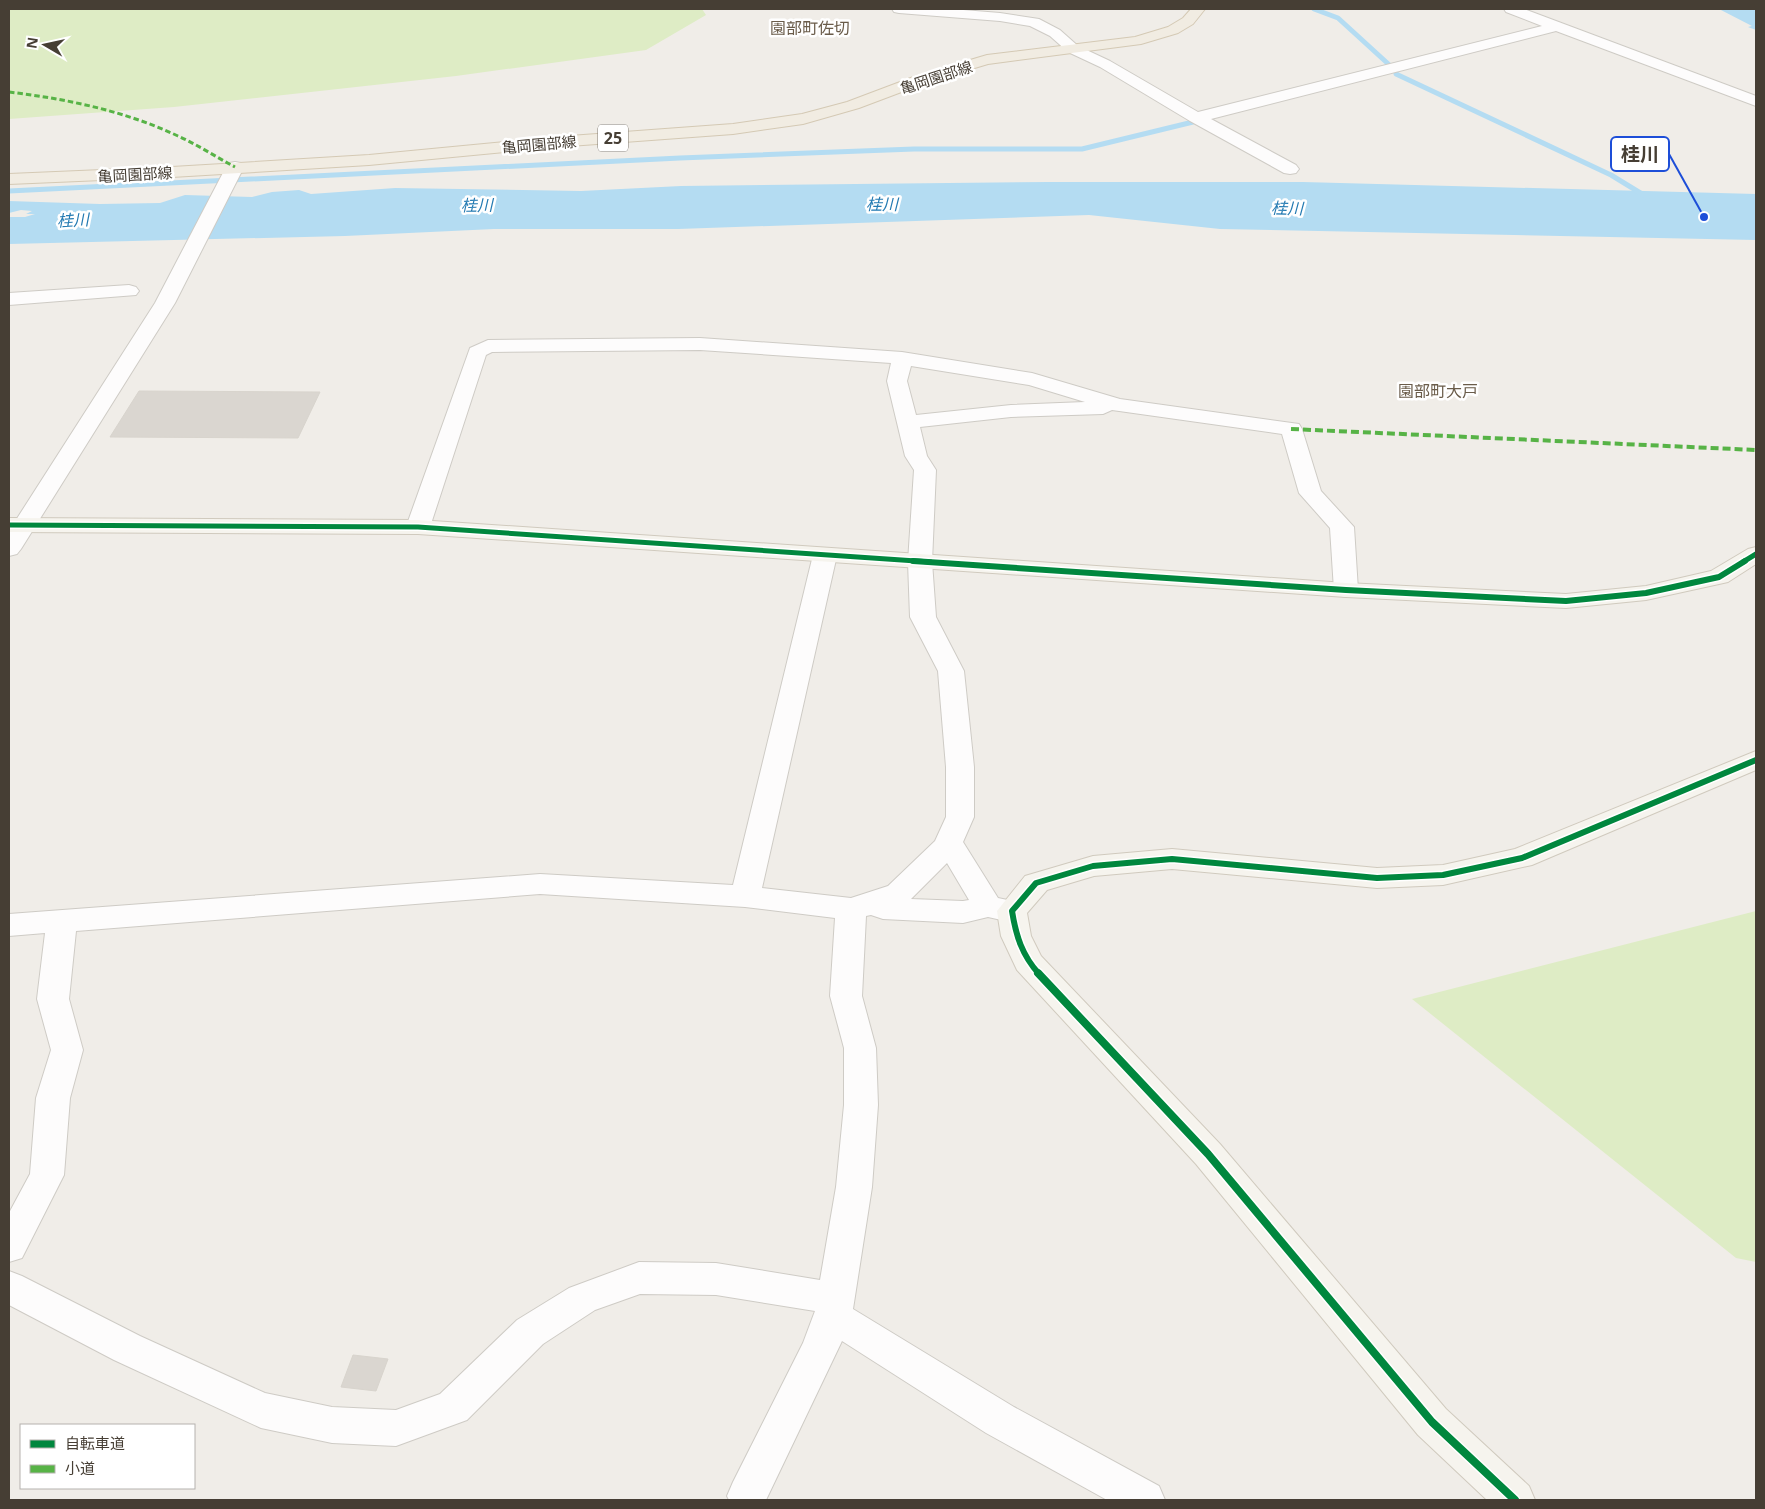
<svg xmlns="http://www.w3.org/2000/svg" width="1765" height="1509" font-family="'Open Sans','Noto Sans JP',sans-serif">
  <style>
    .green { fill: #deecc5 }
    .water { fill: #b4dcf2 }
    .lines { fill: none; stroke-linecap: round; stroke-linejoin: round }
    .stream { stroke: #b4dcf2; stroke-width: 5 }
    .building { fill: #dad6d0; stroke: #d8d4cd }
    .street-casing { stroke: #cecbc5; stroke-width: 2 }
    .secondary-casing { stroke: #d0cabe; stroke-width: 2 }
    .primary-casing { stroke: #d4c9b4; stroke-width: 2 }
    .street { fill: #fdfcfc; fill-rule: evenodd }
    .secondary { fill: #f6f4ee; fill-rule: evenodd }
    .primary { fill: #f1ece2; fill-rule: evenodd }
    .quiet-far1 { stroke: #57b346; stroke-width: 3; stroke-dasharray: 5.5 3; stroke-linecap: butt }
    .quiet { stroke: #57b346; stroke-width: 4; stroke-dasharray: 8 4; stroke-linecap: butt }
    .cycleway-far2-casing { stroke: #fff; stroke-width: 8 }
    .cycleway-far1-casing { stroke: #fff; stroke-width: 9 }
    .cycleway-casing { stroke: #fff; stroke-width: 11 }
    .cycleway-far2 { stroke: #00873e; stroke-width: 5 }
    .cycleway-far1 { stroke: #00873e; stroke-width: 6 }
    .cycleway { stroke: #00873e; stroke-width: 8 }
    .labels { text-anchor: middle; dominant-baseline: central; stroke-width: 5; stroke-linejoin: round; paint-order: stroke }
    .far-street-label { font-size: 15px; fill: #463e34; stroke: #fff }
    .far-quarter-label { font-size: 16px; fill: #6a5c4a; stroke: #fff }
    .shield { fill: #fff; stroke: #7e7871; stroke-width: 1 }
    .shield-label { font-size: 16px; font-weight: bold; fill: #463e34 }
    .far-water-label { font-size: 16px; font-style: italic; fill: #237ab2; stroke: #fff }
    .leader { fill: none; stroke: #1d4ed8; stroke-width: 2 }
    .callout-dot { fill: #1d4ed8; stroke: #fff; stroke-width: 2 }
    .callout { fill: #fff; stroke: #1d4ed8; stroke-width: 2 }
    .callout-label { font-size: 19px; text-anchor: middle; font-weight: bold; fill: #463e34 }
  </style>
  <rect width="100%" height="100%" fill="#f0ede8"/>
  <path class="green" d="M9 9H702L706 15 646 50 456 76 174 107 9 119Z
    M1756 911V1262L1736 1258 1412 999Z"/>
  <path class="water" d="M1719 9H1756V30L1748 27 1752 26Z
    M1049 182H1303L1756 194V240L1220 229 1089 215 678 229H494L345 236 9 244V217H25L35 214H26L32 211 21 210 9 213V201L100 204 160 203 185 195 252 197 272 192 299 190 311 194 395 188 581 191 681 186Z"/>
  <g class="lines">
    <path class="stream" d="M1314 9 1338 18 1396 71V74L1611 175 1647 197
      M9 191 680 158 914 149H1082L1193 122"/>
  </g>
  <path class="building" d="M139 391 320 392 298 438 110 437Z
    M353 1355 388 1359 376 1391 341 1387Z"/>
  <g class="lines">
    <defs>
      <path id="street" d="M892 9H951L1000 13 1039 19 1060 30 1078 46 1110 61 1198 112 1542 26 1506 12 1504 9H1524L1756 96V106L1556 31 1211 119 1296 165 1299 169 1296 173 1290 174 1284 173 1190 121 1100 67 1068 52 1050 36 1030 26 1000 21 899 13 894 12Z
        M235 162 241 163 244 167 175 303 21 549 17 554 9 556V531L155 303 226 167 229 163Z
        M129 285 136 287 139 291 136 295 9 305V293Z
        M700 338 902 352 1032 373 1120 399 1299 424 1302 429 1321 491 1354 527 1358 590 1355 595 1346 597 1337 595 1334 590 1330 528 1299 493 1282 434 1112 410 1103 414 1011 417 920 427 927 456 936 470 932 562 936 617 964 671 974 767V817L963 842 998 898 1017 902 1021 910 1017 918 1006 921 988 917 963 923 883 919 871 915 866 916 862 996 876 1048 878 1105 872 1187 853 1309 1014 1407 1159 1486 1165 1500H1107L986 1433 842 1341 766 1500H729L727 1496 733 1482 803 1343 815 1311 716 1295 640 1294 595 1310 543 1344 467 1420 396 1446 332 1443 261 1428 114 1360 9 1305V1271L22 1276 140 1336 265 1393 332 1407 396 1410 440 1394 517 1320 569 1288 639 1262 716 1263 820 1280 836 1187 844 1105V1048L830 996 835 918 745 907 540 894 76 931 69 999 83 1050 70 1098 64 1175 22 1258 9 1262V1213L30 1174 36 1098 51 1050 37 999 45 933 9 936V914L540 874 733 885 813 555 817 550 825 548 833 550 837 555 762 888 851 898 888 886 935 841 946 817V767L938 671 910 617 908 562 914 470 905 456 887 381 891 363 700 350 492 352 486 355 430 527 426 532 418 534 410 532 406 527 470 348 488 340ZM911 366 1029 385 1085 402 1011 405 916 415 907 381ZM947 863 969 900 963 901 911 899Z"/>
      <path id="secondary" d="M9 518 418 520 1346 583 1566 594 1646 586 1711 571 1748 549 1756 547V564L1728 582 1719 584 1646 600 1566 608 1346 597 418 534 9 532Z
        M1756 751V770L1532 865 1443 885 1377 888 1172 869 1094 876 1047 890 1027 913 1031 936 1041 956 1220 1144 1446 1409 1529 1486 1535 1500H1487L1418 1435 1196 1164 1017 970 1001 936 997 911 1025 876 1093 856 1172 849 1377 868 1443 865 1515 849Z"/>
      <path id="primary" d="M1191 9H1205L1193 24 1178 33 1141 44 988 64 928 82 859 108 803 124 733 134 556 147 369 165 172 177 9 184V174L172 167 369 155 556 137 733 124 802 114 847 102 916 76 987 55 1135 37 1168 27 1183 18Z"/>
    </defs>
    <use href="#street" class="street-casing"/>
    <use href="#secondary" class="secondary-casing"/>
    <use href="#primary" class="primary-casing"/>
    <use href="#street" class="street"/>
    <use href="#secondary" class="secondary"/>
    <use href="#primary" class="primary"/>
    <path class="quiet-far1" d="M9 92C67 99 125 111 178 136 198 145 216 157 235 167"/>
    <path class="quiet" d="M1291 429 1756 450"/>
    <defs>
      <path id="cycleway-far2" d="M9 525 418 527 931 562
        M1743 562 1756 554"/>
      <path id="cycleway-far1" d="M913 561 1346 590 1566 601 1646 593 1719 577 1745 561
        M1039 974C1022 955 1016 936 1012 911L1036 883 1093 866 1172 859 1377 878 1443 875 1522 858 1756 760"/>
      <path id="cycleway" d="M1038 973 1208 1154 1432 1422 1515 1500"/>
    </defs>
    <use href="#cycleway-far2" class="cycleway-far2-casing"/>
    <use href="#cycleway-far1" class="cycleway-far1-casing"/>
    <use href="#cycleway" class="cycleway-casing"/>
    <use href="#cycleway-far2" class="cycleway-far2"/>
    <use href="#cycleway-far1" class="cycleway-far1"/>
    <use href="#cycleway" class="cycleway"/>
  </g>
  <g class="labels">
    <g class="far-street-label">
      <text transform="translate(936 77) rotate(-18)">亀岡園部線</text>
      <text transform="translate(539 144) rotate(-5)">亀岡園部線</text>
      <text transform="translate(135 174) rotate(-3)">亀岡園部線</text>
    </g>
    <g class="far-quarter-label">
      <text x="810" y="28">園部町佐切</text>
      <text x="1438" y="391">園部町大戸</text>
    </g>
    <rect class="shield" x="598" y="124.5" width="30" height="27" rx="4"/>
    <g class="shield-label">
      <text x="613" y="138">25</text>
    </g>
    <g class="far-water-label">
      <text x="882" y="204">桂川</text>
      <text transform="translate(477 205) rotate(-1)">桂川</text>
      <text transform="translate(1287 208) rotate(1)">桂川</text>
      <text transform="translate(73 220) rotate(-3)">桂川</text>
    </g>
  </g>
  <path class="leader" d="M1704 217L1669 154"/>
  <circle class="callout-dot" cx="1704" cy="217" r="5"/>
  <rect class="callout" x="1611" y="137" width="58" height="34" rx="5"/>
  <g class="callout-label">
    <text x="1640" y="161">桂川</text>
  </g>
  <rect width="1765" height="1509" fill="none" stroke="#463e34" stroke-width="20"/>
  <rect x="20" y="1424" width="175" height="65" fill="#ffffff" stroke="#b5b2ae"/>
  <rect x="30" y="1440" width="25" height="8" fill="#00873e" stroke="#b5b2ae"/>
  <text x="65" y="1449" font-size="15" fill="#463e34">自転車道</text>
  <rect x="30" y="1465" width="25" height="8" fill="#57b346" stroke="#b5b2ae"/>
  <text x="65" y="1474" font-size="15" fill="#463e34">小道</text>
  <g transform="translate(45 45) rotate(279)" stroke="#ffffff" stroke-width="4" paint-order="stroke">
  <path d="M0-4L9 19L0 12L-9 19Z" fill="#463e34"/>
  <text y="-8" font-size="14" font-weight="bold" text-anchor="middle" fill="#463e34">N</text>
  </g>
</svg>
